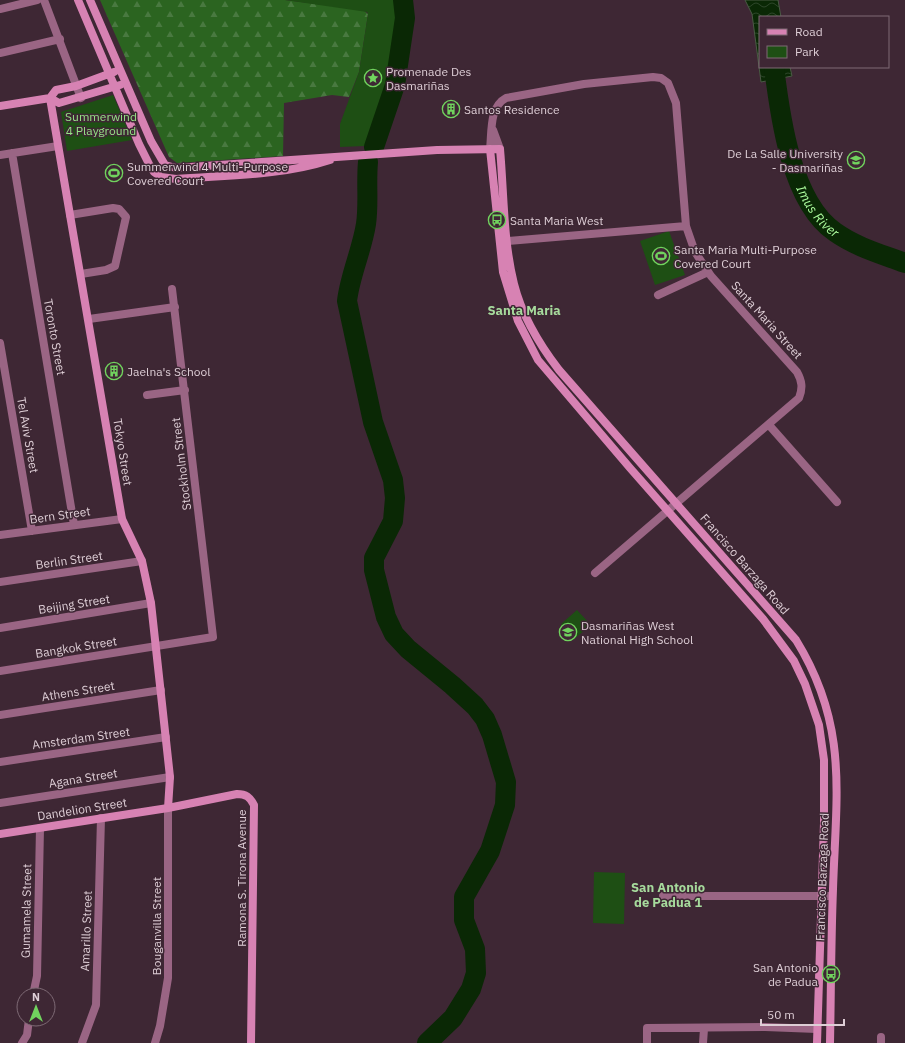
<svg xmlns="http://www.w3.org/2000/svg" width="905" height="1043" font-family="'IBM Plex Sans',sans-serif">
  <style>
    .forest { fill: url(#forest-firs) }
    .green { fill: #1e4f14 }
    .water { fill: url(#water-waves); stroke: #4a5a44 }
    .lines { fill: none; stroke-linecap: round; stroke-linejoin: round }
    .river { stroke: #0a2805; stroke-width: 20 }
    .street { stroke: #9a6584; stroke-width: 8 }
    .secondary { stroke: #d782b3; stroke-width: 8 }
    .labels { text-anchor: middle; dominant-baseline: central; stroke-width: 3; stroke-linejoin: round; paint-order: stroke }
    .poi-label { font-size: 12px; fill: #deced6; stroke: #3e2734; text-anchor: start }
    .park-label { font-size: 12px; fill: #95e386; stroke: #3e2734 }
    .street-label { font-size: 12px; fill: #deced6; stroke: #3e2734 }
    .water-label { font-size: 13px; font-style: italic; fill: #adfd9e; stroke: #3e2734 }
    .neighbourhood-label { font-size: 13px; font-weight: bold; fill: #a6da9c; stroke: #3e2734 }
  </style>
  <defs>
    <pattern id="forest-firs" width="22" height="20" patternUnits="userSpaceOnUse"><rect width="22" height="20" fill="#2b6420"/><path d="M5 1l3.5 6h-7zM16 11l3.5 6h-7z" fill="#497940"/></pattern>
    <pattern id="water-waves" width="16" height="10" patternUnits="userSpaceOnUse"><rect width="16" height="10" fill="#0a2805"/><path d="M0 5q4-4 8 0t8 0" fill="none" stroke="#2d4629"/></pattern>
  </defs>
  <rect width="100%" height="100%" fill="#3e2734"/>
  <path class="forest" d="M100 0H285L363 10 368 14 359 72 349 97 332 95 284 103 283 156 177 163 169 157Z"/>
  <path class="green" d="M285 0H395C401 12 391 71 387 85 382 106 372 126 365 146L340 147V124L359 72 368 14 367 12Z
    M113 95 132 140 67 151 61 112Z
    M669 231 685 275 655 285 640 241Z
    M577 610 591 625 574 639 561 624Z
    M594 872 625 873 624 924 593 923Z"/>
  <path class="water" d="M745 0H778L781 17H760V67H790L792 76 761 82 752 14Z"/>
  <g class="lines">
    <g class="river">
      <path id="s1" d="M774 67C780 116 791 202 835 232 856 247 881 254 905 263"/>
      <path d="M374 147 395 85 405 18 403 0"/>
      <path d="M368 162C366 183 369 204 366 224 362 250 350 275 347 301L373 422 393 480 395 498 393 521 374 558V570L386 617 394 634 408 649 452 685 475 706 485 719 492 735 506 782 505 805 490 851 464 897V920L475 949 476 973 471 989 453 1018 427 1043"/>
    </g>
    <path class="street" d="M44 0 81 98
      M0 9 37 0
      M0 53 60 39
      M493 130 500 149
      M490 149C492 132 489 107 506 98L584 84 653 77 661 78 668 83 676 103 686 226 695 252 711 276 797 372C802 381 803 388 799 398L595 573
      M12 153 74 525
      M0 155 58 146
      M70 215 113 208 119 209 126 217 115 266 106 270 81 274
      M508 241 686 226
      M658 295 708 272
      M89 319 175 307
      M0 343 32 531
      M147 395 185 390
      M769 425 837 502
      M0 535 122 519
      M0 582 142 561
      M0 628 151 603
      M0 671 213 637 172 289
      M0 715 161 690
      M0 762 166 737
      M0 803 170 777
      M663 896H832
      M33 995 37 976 40 828
      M881 1037V1043
      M22 1043 27 1035 29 1019
      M82 1043 96 1005 101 818
      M155 1043 160 1026 168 978V808
      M647 1043V1028L765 1027 817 1029
      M703 1043 704 1029"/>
    <path class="secondary" d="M78 0 139 144 150 166 154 172 161 177 176 179C226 175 281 176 330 160
      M90 0 151 141 165 165 176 168 437 150 500 149C504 193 503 240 514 284 522 316 539 344 559 370L796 640C849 726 836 794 833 889 831 940 831 992 830 1043
      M50 98 122 519 142 561 151 603 170 777 168 808
      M50 98 56 90 76 86 114 72
      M0 106 50 98 59 103 120 85
      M490 149 503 272 518 321 538 360 630 468 763 619 794 661 805 684 819 725 824 760V823L817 1043
      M0 834 168 808 237 794C246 794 250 797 254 805L251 1043"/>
  </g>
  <defs>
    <symbol id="sight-ring" viewBox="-11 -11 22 22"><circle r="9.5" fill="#3e2734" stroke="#71d35e" stroke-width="1.5"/><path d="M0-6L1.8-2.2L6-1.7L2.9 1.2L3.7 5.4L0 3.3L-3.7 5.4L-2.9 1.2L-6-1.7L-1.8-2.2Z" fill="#71d35e"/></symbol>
    <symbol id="building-ring" viewBox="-11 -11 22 22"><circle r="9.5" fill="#3e2734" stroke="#71d35e" stroke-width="1.5"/><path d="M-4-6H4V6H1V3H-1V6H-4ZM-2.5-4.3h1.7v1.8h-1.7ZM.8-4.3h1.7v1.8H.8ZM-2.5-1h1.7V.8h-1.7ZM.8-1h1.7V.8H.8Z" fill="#71d35e"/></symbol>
    <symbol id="university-ring" viewBox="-11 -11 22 22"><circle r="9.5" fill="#3e2734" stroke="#71d35e" stroke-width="1.5"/><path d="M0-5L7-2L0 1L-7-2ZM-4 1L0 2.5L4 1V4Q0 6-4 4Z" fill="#71d35e"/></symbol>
    <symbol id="stadium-ring" viewBox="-11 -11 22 22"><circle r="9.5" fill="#3e2734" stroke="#71d35e" stroke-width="1.5"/><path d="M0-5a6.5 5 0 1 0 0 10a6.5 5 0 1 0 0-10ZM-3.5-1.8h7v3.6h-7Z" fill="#71d35e"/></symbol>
    <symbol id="bus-ring" viewBox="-11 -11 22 22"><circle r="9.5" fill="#3e2734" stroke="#71d35e" stroke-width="1.5"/><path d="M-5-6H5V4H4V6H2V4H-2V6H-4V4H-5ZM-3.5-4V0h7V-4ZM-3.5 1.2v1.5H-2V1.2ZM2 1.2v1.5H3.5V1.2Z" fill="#71d35e"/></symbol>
    <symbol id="school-ring" viewBox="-11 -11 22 22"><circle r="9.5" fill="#3e2734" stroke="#71d35e" stroke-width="1.5"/><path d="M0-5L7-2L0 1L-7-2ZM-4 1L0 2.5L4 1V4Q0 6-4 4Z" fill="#71d35e"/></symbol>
  </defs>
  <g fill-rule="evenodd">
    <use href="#sight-ring" x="363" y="68" width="20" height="20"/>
    <use href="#building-ring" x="441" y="99" width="20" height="20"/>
    <use href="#university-ring" x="846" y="150" width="20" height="20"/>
    <use href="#stadium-ring" x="104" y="163" width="20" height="20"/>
    <use href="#bus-ring" x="487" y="210" width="20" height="20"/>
    <use href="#stadium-ring" x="651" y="246" width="20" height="20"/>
    <use href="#building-ring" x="104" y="361" width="20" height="20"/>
    <use href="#school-ring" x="558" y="622" width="20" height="20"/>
    <use href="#bus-ring" x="821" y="964" width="20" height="20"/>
  </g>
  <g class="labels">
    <g class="poi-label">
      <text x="386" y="71">Promenade Des<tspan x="386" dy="14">Dasmariñas</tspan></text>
      <text x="464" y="109">Santos Residence</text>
      <text x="843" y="153" text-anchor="end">De La Salle University<tspan x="843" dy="14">- Dasmariñas</tspan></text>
      <text x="127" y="166">Summerwind 4 Multi-Purpose<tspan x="127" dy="14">Covered Court</tspan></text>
      <text x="510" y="220">Santa Maria West</text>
      <text x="674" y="249">Santa Maria Multi-Purpose<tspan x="674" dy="14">Covered Court</tspan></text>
      <text x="127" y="371">Jaelna's School</text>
      <text x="581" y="625">Dasmariñas West<tspan x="581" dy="14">National High School</tspan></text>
      <text x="818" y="967" text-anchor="end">San Antonio<tspan x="818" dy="14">de Padua</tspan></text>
    </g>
    <g class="park-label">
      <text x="101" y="116">Summerwind<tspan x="101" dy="14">4 Playground</tspan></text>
    </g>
    <g class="street-label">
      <text transform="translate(767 320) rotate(48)">Santa Maria Street</text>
      <text transform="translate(55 337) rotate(80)">Toronto Street</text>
      <text transform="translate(28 435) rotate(80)">Tel Aviv Street</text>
      <text transform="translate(123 452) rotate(81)">Tokyo Street</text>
      <text transform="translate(181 464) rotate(-97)">Stockholm Street</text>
      <text transform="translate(60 515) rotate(-8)">Bern Street</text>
      <text transform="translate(69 560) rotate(-8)">Berlin Street</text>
      <text transform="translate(745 564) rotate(49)">Francisco Barzaga Road</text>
      <text transform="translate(74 604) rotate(-9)">Beijing Street</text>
      <text transform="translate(76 647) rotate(-9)">Bangkok Street</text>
      <text transform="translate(78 691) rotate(-9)">Athens Street</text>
      <text transform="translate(81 738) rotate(-8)">Amsterdam Street</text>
      <text transform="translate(83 778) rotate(-9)">Agana Street</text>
      <text transform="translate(82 809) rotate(-9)">Dandelion Street</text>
      <text transform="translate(822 877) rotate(-88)">Francisco Barzaga Road</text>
      <text transform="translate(241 878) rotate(-90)">Ramona S. Tirona Avenue</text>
      <text transform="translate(26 911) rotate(-89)">Gumamela Street</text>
      <text transform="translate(156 926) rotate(-90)">Bouganvilla Street</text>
      <text transform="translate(86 931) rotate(-88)">Amarillo Street</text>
    </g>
    <g class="water-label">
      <text stroke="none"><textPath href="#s1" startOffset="153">Imus River</textPath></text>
    </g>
    <g class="neighbourhood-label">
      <text x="524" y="310">Santa Maria</text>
      <text x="668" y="887">San Antonio<tspan x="668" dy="15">de Padua 1</tspan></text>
    </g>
  </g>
  <rect x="759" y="16" width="130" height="52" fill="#3e2734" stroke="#7e6a75"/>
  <rect x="767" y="29" width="20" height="6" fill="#d782b3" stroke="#7e6a75"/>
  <text x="795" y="36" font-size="12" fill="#deced6">Road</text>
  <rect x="767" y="46" width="20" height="12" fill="#1e4f14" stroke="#7e6a75"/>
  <text x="795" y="56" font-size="12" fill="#deced6">Park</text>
  <g transform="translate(36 1007)"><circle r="19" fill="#3e2734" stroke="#7e6a75"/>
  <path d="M0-3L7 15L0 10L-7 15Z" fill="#71d35e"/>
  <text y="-6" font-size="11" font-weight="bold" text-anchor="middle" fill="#deced6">N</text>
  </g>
  <path d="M761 1019v6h83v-6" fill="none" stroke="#deced6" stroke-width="2"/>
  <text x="767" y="1019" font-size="12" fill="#deced6" stroke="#3e2734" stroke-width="3" paint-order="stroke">50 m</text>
</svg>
